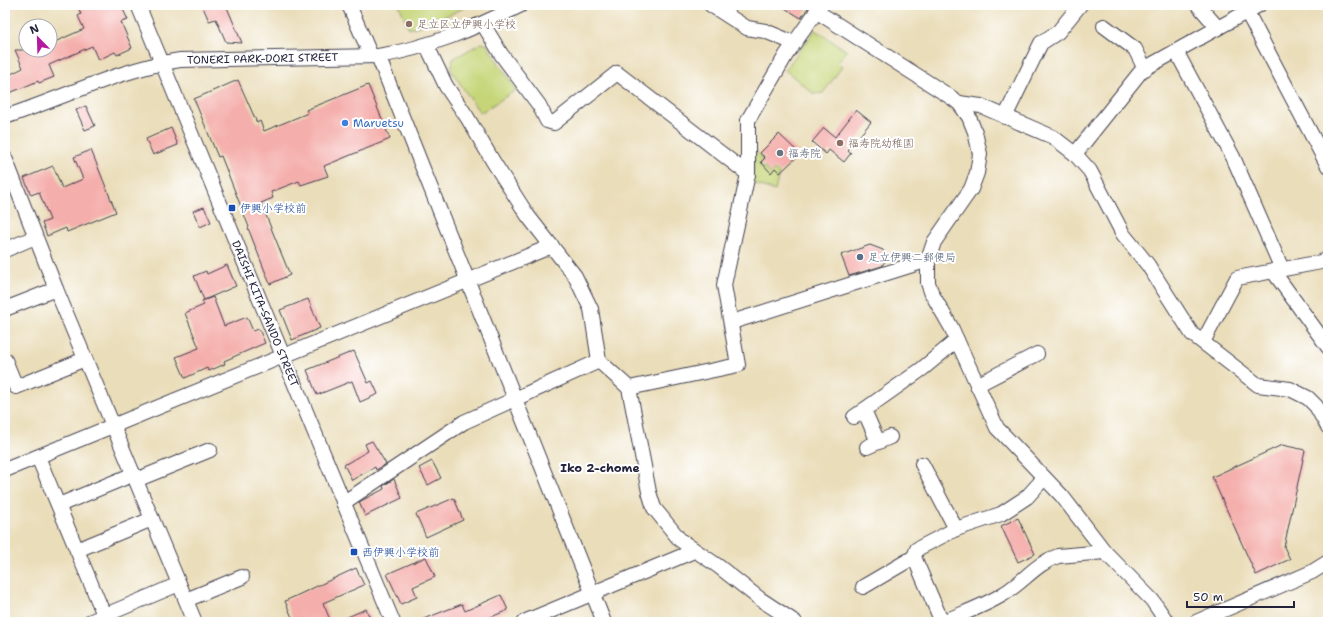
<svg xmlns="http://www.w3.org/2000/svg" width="1333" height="627" font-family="'Shantell Sans','Klee One',sans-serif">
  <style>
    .green { fill: #c5d577; stroke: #747c59 }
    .building { fill: #f4aeab }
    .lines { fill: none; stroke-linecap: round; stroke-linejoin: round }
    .minor-casing { stroke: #403e4e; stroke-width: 16 }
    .minor { stroke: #fff; stroke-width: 14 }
    .education-dot { fill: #8d6e63; stroke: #fff; stroke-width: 1.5 }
    .shop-dot { fill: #3f7fe0; stroke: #fff; stroke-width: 1.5 }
    .worship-dot { fill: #6b7280; stroke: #fff; stroke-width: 1.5 }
    .transit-dot { fill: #1a4fb4; stroke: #fff; stroke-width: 1.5 }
    .service-dot { fill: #5c6f8a; stroke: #fff; stroke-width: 1.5 }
    .labels { text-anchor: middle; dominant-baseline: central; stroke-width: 4; stroke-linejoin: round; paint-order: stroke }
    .education-label { font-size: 11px; fill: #785e54; stroke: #fff; text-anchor: start }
    .street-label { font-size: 11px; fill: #22223b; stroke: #fff }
    .shop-label { font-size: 11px; fill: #366cbe; stroke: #fff; text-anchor: start }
    .worship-label { font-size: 11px; fill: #5b616d; stroke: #fff; text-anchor: start }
    .transit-label { font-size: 11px; fill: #164399; stroke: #fff; text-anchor: start }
    .service-label { font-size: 11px; fill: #4e5e75; stroke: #fff; text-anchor: start }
    .neighbourhood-label { font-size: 12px; font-weight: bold; fill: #22223b; stroke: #fff }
  </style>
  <rect width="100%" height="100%" fill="#fff"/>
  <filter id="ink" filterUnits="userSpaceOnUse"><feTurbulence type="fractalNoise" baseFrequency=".025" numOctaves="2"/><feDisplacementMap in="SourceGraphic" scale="8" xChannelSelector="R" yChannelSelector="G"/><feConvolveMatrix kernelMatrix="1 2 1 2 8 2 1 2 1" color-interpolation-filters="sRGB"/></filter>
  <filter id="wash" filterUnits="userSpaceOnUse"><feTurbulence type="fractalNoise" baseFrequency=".012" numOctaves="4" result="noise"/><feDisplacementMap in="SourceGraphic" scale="16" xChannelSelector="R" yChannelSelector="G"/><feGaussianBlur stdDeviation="0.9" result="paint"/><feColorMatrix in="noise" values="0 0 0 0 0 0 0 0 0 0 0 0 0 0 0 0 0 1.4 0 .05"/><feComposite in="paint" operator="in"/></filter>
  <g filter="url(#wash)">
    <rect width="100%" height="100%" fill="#eaddb9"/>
    <path class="green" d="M399 5H470L438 20 409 29Z
      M815 30 847 51 837 63 842 67 823 93 814 94 785 70Z
      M481 43 486 44 516 90 480 113 451 70 453 59Z
      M755 150 763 159 759 163 771 174 775 170 779 174 775 191 752 183Z"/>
    <g id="blocks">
      <path class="building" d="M77 5H121L128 20 121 22 132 48 117 55 115 52 98 60 92 46 49 65 54 77 39 83 38 81 5 95V77L23 68 15 50H50V44L84 29 78 16 81 14Z
        M202 5H226L242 43 226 42 216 19 209 21Z
        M780 5H810L801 18Z
        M238 80 257 123 260 121 264 131 308 113 306 110 368 85 390 139 324 166 328 176 301 185 299 181 271 192 273 198 261 203 290 275 270 284 248 228 249 227 221 156 218 157 194 99Z
        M86 106 95 126 85 130 76 110Z
        M856 110 871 122 848 150 851 153 844 162 829 150 826 154 812 142 824 128 835 137Z
        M171 128 178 145 153 155 146 139Z
        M779 134 800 154 780 173 775 168 771 173 761 162 765 158 760 153Z
        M91 150 116 212 67 232 66 228 47 236 42 223 50 220 39 192 31 195 24 178 53 166 62 188 83 179 74 157Z
        M204 207 211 222 200 227 193 211Z
        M870 245 883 250 886 257 885 261 882 266 849 276 841 255Z
        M227 265 236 286 204 300 194 276 206 271 207 274Z
        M213 297 224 326 247 317 253 331 259 329 265 343 224 361 225 364 209 371 207 368 185 378 176 357 199 348 185 313 204 305 202 301Z
        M308 299 320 328 292 340 280 310Z
        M354 351 368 383 372 381 378 394 360 402 352 381 317 395 307 370Z
        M372 441 386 464 376 470 375 467 352 480 344 465 368 451 365 444Z
        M1282 445 1305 450 1284 547 1290 559 1256 575 1212 477Z
        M432 461 441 478 428 485 419 468Z
        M394 479 402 498 365 516 359 502 384 489 383 486Z
        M454 498 463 520 426 537 416 514Z
        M1018 518 1035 554 1018 562 1001 526Z
        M426 557 435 577 413 587 417 597 401 604 387 574Z
        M356 568 364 585 323 603 331 622H294L285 601Z
        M501 595 508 610 479 622H416L462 604 465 611Z
        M366 609 372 622H336Z"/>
    </g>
  </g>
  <g filter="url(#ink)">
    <use href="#blocks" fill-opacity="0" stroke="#403e4e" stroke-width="1"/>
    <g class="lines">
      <defs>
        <g id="minor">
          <path id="s1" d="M138 5 393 622"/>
          <path d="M349 5 371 56"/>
          <path d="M711 5 747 28 765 31 794 43"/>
          <path d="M1198 5 1218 28"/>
          <path d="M816 11 949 96 959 103 969 117 975 132 980 154 977 173 971 189 934 242 928 260V283L932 294 951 327 997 428 1062 496 1105 552 1152 600 1167 622"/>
          <path d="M1247 12 1328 166"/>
          <path d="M1104 26 1135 49 1145 69"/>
          <path d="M427 46 446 86 467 117 494 163 528 216 575 276 591 309 599 361"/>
          <path d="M1176 51 1233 157 1282 269"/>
          <path d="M378 56 604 622"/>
          <path d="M959 103 981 106 1053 137 1075 154 1090 171 1123 234 1148 265 1192 334 1258 385 1290 389 1308 398 1316 406 1328 427"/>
          <path id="s2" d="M5 117C63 98 120 69 180 60L378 56C429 48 475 28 521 5"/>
          <path d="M1005 117 1041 43 1058 32 1080 5"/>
          <path d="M1075 154 1142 70 1259 5"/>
          <path d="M5 158 56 289 195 622"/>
          <path d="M748 174V120L786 55 821 5"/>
          <path d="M5 250 35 237"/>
          <path d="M1273 271 1328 347"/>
          <path d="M5 309 56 289"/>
          <path d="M732 322 928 260"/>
          <path d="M1203 342 1237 278 1321 262 1328 259"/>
          <path d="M5 360 16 387 85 359"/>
          <path d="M977 385 1037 354"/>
          <path d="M629 388 649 492 654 508 680 540 718 566 760 599 795 622"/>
          <path d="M864 410 878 442"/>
          <path d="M854 417 922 369 957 340"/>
          <path d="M867 447 890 437"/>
          <path d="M38 457 107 622"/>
          <path d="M922 464 956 529"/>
          <path d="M5 470 552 246"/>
          <path d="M136 480 210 450"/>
          <path d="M343 503 464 422 599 361 629 388 738 365 724 285 748 174 617 73 554 123 547 121 539 105 501 54 483 24"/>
          <path d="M59 505 134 474"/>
          <path d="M77 550 152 519"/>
          <path d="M863 587 914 557"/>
          <path d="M186 600 242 577"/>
          <path d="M89 622 179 584"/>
          <path d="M524 622 694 551"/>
          <path d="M942 622 914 557 917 549 956 529 1001 514 1027 497 1044 478"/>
          <path d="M943 622C963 613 987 605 1005 593 1024 581 1037 563 1058 556L1105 552"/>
          <path d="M1196 622 1312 572 1328 562"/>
        </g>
      </defs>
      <use href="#minor" class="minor-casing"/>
      <use href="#minor" class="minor"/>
    </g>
  </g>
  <g class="education-dot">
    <circle cx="409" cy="24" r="4"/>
    <circle cx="840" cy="143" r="4"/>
  </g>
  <circle class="shop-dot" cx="345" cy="123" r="4"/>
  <circle class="worship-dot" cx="780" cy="153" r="4"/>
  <g class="transit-dot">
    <rect x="228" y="204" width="8" height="8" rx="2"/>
    <rect x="350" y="548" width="8" height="8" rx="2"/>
  </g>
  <circle class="service-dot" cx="860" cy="257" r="4"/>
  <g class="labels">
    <g class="education-label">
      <text x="417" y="24">足立区立伊興小学校</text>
      <text x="848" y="143">福寿院幼稚園</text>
    </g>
    <g class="street-label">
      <text stroke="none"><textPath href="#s2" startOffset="267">TONERI PARK-DORI STREET</textPath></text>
      <text stroke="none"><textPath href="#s1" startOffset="334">DAISHI KITA-SANDO STREET</textPath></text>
    </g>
    <g class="shop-label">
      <text x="353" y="123">Maruetsu</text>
    </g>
    <g class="worship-label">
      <text x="788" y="153">福寿院</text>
    </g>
    <g class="transit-label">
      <text x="240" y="208">伊興小学校前</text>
      <text x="362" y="552">西伊興小学校前</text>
    </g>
    <g class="service-label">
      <text x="868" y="257">足立伊興二郵便局</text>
    </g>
    <g class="neighbourhood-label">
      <text x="600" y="468">Iko 2-chome</text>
    </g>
  </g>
  <rect width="1333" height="627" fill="none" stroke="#fff" stroke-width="20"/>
  <g transform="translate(38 38) rotate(337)"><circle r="19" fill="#ffffff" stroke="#a7a7b1"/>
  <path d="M0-3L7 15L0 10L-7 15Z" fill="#b5179e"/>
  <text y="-6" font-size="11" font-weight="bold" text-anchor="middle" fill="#22223b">N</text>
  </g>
  <path d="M1187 601v6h107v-6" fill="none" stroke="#22223b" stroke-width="2"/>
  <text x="1193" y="601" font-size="12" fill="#22223b" stroke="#ffffff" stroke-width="3" paint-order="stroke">50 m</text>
</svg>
